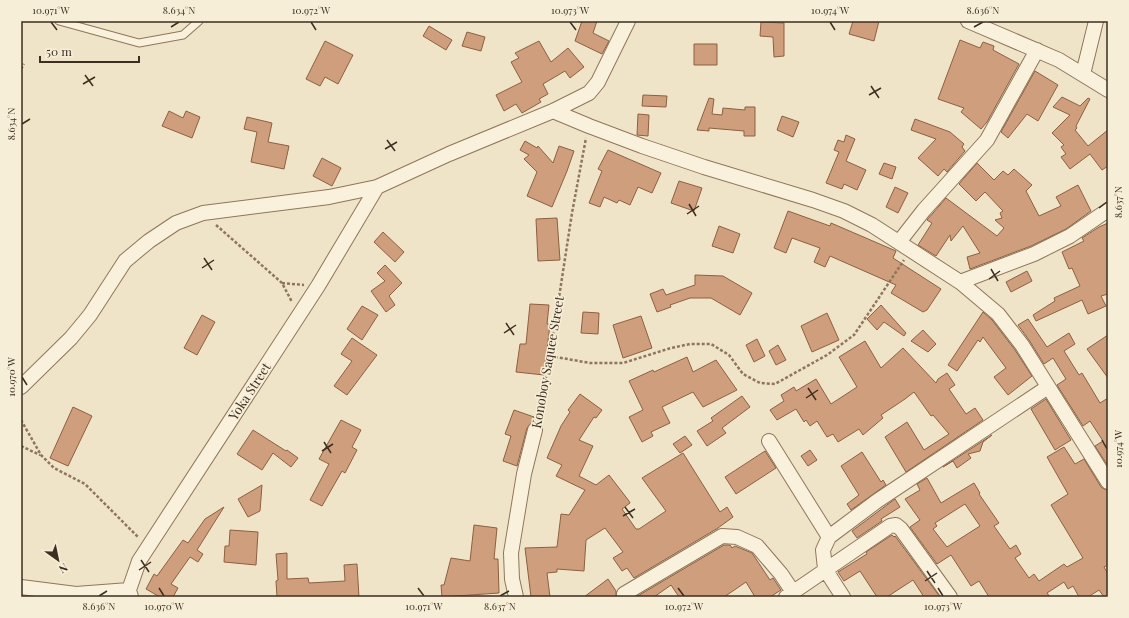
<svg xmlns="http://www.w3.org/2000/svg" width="1129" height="618" font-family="'Playfair Display',serif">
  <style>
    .building { fill: #cf9f7d; stroke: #8d5f41; fill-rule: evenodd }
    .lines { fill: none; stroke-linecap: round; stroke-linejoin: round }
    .service-casing { stroke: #8d765c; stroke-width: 9 }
    .minor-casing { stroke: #8d765c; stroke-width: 16 }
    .path { stroke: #8d765c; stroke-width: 2.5; stroke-dasharray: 3 2; stroke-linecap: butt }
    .service { stroke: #faf1dc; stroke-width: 7 }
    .minor { stroke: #faf1dc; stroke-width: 14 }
    .ticks { fill: none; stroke: #3d2e20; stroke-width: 1.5 }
    .labels { text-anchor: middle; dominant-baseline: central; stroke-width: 3; stroke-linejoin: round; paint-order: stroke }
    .street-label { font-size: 13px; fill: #3d2e20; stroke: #f7eed8 }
    .neatline { fill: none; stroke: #3d2e20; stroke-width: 1.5 }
    .ticks-label { font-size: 10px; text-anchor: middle; fill: #3d2e20 }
  </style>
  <rect width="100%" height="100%" fill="#f0e4c8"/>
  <path class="building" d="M582 21H597L593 33 609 41 602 54 575 41Z
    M853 21H879L874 41 849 34Z
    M761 22 784 23V56L774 57 773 37 760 36Z
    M429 26 452 40 446 50 423 36Z
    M467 32 485 37 481 51 462 46Z
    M960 40 980 48 983 42 994 46 993 50 1019 64 987 122 981 129 961 112 964 108 938 99Z
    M325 41 353 55 338 84 325 77 320 86 306 79Z
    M539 41 551 62 568 48 584 67 570 78 565 71 543 84 548 94 539 99 541 102 522 113 516 104 504 111 496 95 522 82 511 62 519 58 515 53Z
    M694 44H717V65H694Z
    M1035 71 1058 85 1038 121 1027 114 1008 138 1001 132Z
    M643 95 667 96 666 107 642 106Z
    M1062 97 1080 106 1088 98 1090 99 1076 126 1077 128 1075 130 1088 146 1108 130V166L1102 170 1090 154 1070 169 1061 157 1066 154 1061 147 1064 145 1052 133 1070 115 1053 107Z
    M709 98 714 99 712 114 722 115 723 108 745 110V107H755V136H744V131L709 128V131L697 130Z
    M169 111 183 118 186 111 200 117 192 138 162 126Z
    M638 114 649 115 648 136 637 135Z
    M782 116 799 122 793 137 777 130Z
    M247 117 272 123 268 142 289 146 284 169 251 162 257 132 244 129Z
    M915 119 950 132 964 144 962 147 965 151 947 172 944 169 938 176 918 158 936 139 911 130Z
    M846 135 855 139 846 161 866 170 857 190 844 184 842 189 826 183 839 152 834 150 838 140 844 142Z
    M525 141 537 148 538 146 553 163 559 146 574 151 567 171 552 207 527 196 537 172 524 159 529 155 520 150Z
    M608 150 661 173 652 193 638 187 630 205 619 200 617 203 604 197 600 207 589 203 602 171 598 169Z
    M322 158 341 168 332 186 313 176Z
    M884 163 896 167 892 179 879 174Z
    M977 163 994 180 1003 171 1008 175 1014 169 1032 185 1026 191 1039 216 1061 206 1056 197 1078 185 1091 211 1066 229 1031 246 970 269 967 257 980 253 963 226 951 241 950 235 936 256 918 245 932 223 927 220 946 198 997 236 1004 228 995 220 1002 218 1000 213 1003 211 985 192 976 201 959 184Z
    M679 181 702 188 694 211 671 203Z
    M895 187 908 193 898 213 886 207Z
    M788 211 830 226 831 223 896 251 893 258 941 289 927 310 923 312 891 293 896 285 830 256 825 267 814 262 820 248 792 238 786 253 774 248Z
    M557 218 560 260 538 261 536 219Z
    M1108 223V294L1101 296 1106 306 1088 314 1082 300 1036 321 1033 315 1055 301 1054 298 1080 286 1072 268 1069 269 1062 252 1084 241 1082 238 1099 227Z
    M719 226 740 234 733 253 712 246Z
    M383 232 404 252 395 262 374 242Z
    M385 265 402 283 389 296 395 305 386 312 371 291 385 281 377 273Z
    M1027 271 1032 281 1011 292 1006 282Z
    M695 275 723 276 752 293 740 315 711 298H690L670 305 671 307 657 312 650 294 663 289 666 295 695 285Z
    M530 304 549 305 547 324H550L544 375 516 372 520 344H526Z
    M881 305 906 333 904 336 884 322 877 330 867 319Z
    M362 306 378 315 362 340 347 329Z
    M583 312 599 313 598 334 581 333Z
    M983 312 992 320 1015 350 1032 376 1008 395 994 377 1006 368 983 337 980 342 978 340 957 371 948 365Z
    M827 313 839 340 812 352 801 326Z
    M202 315 215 322 197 355 184 348Z
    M641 316 652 348 623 358 613 325Z
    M1028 319 1047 347 1069 333 1075 344 1064 351 1079 375 1082 373 1100 403 1108 398V466L1095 446 1103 441 1090 421 1083 426 1057 385 1066 379 1053 358 1044 364 1029 340 1018 325Z
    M923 330 936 344 928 352 911 341Z
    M1108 335V378L1087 349Z
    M352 338 377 355 347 395 334 386 352 361 341 354Z
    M757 339 765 356 754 362 746 345Z
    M865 341 881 368 903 348 936 383 938 379 947 373 955 385 949 389 966 414 975 408 983 420 906 472 885 437 907 422 924 450 949 434 933 415 931 416 914 392 905 399 881 415 883 418 863 435 859 429 838 442 833 434 827 437 817 421 810 426 806 420 804 422 796 409 777 420 770 410 784 401 781 395 794 387 796 391 816 379 831 404 857 387 839 357Z
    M778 345 786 360 776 365 769 351Z
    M687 357 693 372 716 360 737 390 703 407 693 392 662 407 670 423 651 432 653 436 642 442 629 417 643 410 629 381 653 370 654 372Z
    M580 394 602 410 596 418 594 417 579 440 593 446 579 476 596 485 609 475 629 501 630 503 622 509 636 529H639L666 511 642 478 683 453 720 512 727 507 733 517 718 528 634 578 627 568 622 571 613 558 623 552 605 528 586 540 584 571 557 569V572L547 573 550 597H531L525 548 557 547 561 514 569 515 585 490 556 476 562 465 547 458 561 426 570 412 568 410Z
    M742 396 750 407 722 428 726 433 707 446 697 431 713 421 711 418Z
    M1046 399 1071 440 1055 450 1031 409Z
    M73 407 92 416 68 466 50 458Z
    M514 410 534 417 532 422 527 428 517 466 503 461 511 436 505 434Z
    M341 420 361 430 352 447 357 450 345 473 342 471 322 506 310 500 329 464 319 459Z
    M253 430 286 451 287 450 298 458 291 467 273 453 262 470 237 454Z
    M992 435 983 442 980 451 968 454 971 458 957 468 953 461 943 467Z
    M685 436 692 445 680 453 673 444Z
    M1064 447 1075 464 1084 459 1101 487 1104 489 1108 490V565L1104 567 1108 574V597H1104L1099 590 1088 597H1079L1073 586 1068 589 1064 582 1047 593 1050 597H989L979 581 971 586 951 555 937 564 910 527 920 520 905 499 920 490 917 484 927 478 941 503 974 483 980 493 979 494 999 523 994 526 1010 549 1016 545 1021 554 1015 558 1029 578 1034 574 1039 581 1064 564 1067 567 1083 558 1051 505 1068 494 1047 457ZM965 504 980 526 947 547 933 529 937 526 935 523Z
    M810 450 817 460 808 466 801 456Z
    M765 451 776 468 736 494 725 477Z
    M862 452 881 482 883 480 886 485 851 510 847 504 859 495 841 466Z
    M262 485 260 511 248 517 238 499Z
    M895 499 900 507 881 519 882 521 857 538 852 531Z
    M224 507 197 550 203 554 198 562 190 557 171 584 178 588 173 597H160L146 589 154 574 157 576 183 540 188 543 205 519Z
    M474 525 497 528 494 559H498L499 593 442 597 441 585H444L451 558 470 561Z
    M230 530 258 532 256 565 224 562 225 546H229Z
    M892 535 894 537 895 536 940 597H924L913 580 887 597H877L860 571 844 581 838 572 867 554 866 552Z
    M724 545H730L732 548 735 546 752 553 770 580 773 578 781 590 770 597H755L746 582 724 597H679L671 585 654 597H636Z
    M287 553V579L308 578 309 583 345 581 344 565 357 564 359 597H277L276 581 278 580 276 554Z
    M608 579 616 591V597H584Z"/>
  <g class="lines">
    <defs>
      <path id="service" d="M59 21 139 43 183 35 199 21"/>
      <path id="minor" d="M968 21 1059 60 1108 90
        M1083 74 1096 21
        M553 111 589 126 642 146 704 167 813 200 844 211 872 225 960 282 998 314 1022 345 1108 482
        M899 242 924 210 987 140 1037 50
        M960 282 1034 254 1070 236 1108 210
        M21 387 71 338 90 315 125 261 149 241 176 223 203 213 329 197 377 187 449 154 553 111 589 93 598 82 628 21
        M769 441 829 537
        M21 587 76 594 129 590
        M624 594 722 536 737 537 757 546 781 574 793 592
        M131 597 129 590 139 561 318 286 377 187
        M516 597 512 579 511 553 524 474 535 430
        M786 597 890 526 896 525 901 529 950 597
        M843 597 825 569 823 550 829 537 877 501 1048 387"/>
    </defs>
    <use href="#service" class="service-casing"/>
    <use href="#minor" class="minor-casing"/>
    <path class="path" d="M21 69 24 64
      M216 225 282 283 292 302
      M282 283 304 285
      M550 356 590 363H623L671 348 690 344H711L729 355 743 374 760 383 775 384 827 355 854 335 904 260
      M538 419 550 356 572 213 586 138
      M21 420 41 455 54 468 85 484 139 538
      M21 446 40 455"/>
    <use href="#service" class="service"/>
    <use href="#minor" class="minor"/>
  </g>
  <path class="ticks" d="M51 22 57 30M311 22 316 30M570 22 576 30M830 22 835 30M171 27 179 22M974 27 983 22M85 75 93 86M83 84 95 77M871 86 879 98M869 95 881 88M22 124 30 119M387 140 395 151M385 149 397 142M689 204 696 216M1099 208 1107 202M687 214 699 206M204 258 212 270M202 268 214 260M991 269 998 281M989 279 1000 271M506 323 514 335M504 333 516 325M22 377 27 385M808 388 816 400M806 398 818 390M1102 440 1107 449M324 442 331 453M322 451 333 444M625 507 633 518M623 516 635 509M141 560 149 572M139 570 151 562M927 571 935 583M925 581 937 573M159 588 164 596M418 588 424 596M678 588 684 596M938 588 943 596M99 596 107 591M500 596 509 591"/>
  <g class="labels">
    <g class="street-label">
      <text transform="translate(547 362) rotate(-80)">Konoboy Saquee Street</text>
      <text transform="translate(249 391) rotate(-57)">Yoka Street</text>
    </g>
  </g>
  <rect width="1129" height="618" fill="none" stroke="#f7eed8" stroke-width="44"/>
  <g transform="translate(58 560) rotate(147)" stroke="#f7eed8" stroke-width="3" paint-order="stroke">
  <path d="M0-3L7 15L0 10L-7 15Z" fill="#3d2e20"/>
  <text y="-6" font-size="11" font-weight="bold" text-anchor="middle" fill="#3d2e20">N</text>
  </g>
  <path d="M40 56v6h99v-6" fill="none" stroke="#3d2e20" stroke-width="2"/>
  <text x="46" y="56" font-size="12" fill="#3d2e20" stroke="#f7eed8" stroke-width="3" paint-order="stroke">50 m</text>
  <rect x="22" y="22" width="1085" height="574" class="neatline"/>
  <g class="ticks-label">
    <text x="51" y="14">10.971°W</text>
    <text x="179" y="14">8.634°N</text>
    <text x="311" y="14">10.972°W</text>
    <text x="570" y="14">10.973°W</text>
    <text x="830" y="14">10.974°W</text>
    <text x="983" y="14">8.636°N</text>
    <text transform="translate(11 124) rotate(-90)" y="4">8.634°N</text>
    <text transform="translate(1118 202) rotate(-90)" y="4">8.637°N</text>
    <text transform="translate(11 377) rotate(-90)" y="4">10.970°W</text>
    <text transform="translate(1118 449) rotate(-90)" y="4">10.974°W</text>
    <text x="99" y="610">8.636°N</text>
    <text x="164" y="610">10.970°W</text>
    <text x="424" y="610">10.971°W</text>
    <text x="500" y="610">8.637°N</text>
    <text x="684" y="610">10.972°W</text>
    <text x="943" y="610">10.973°W</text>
  </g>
</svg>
